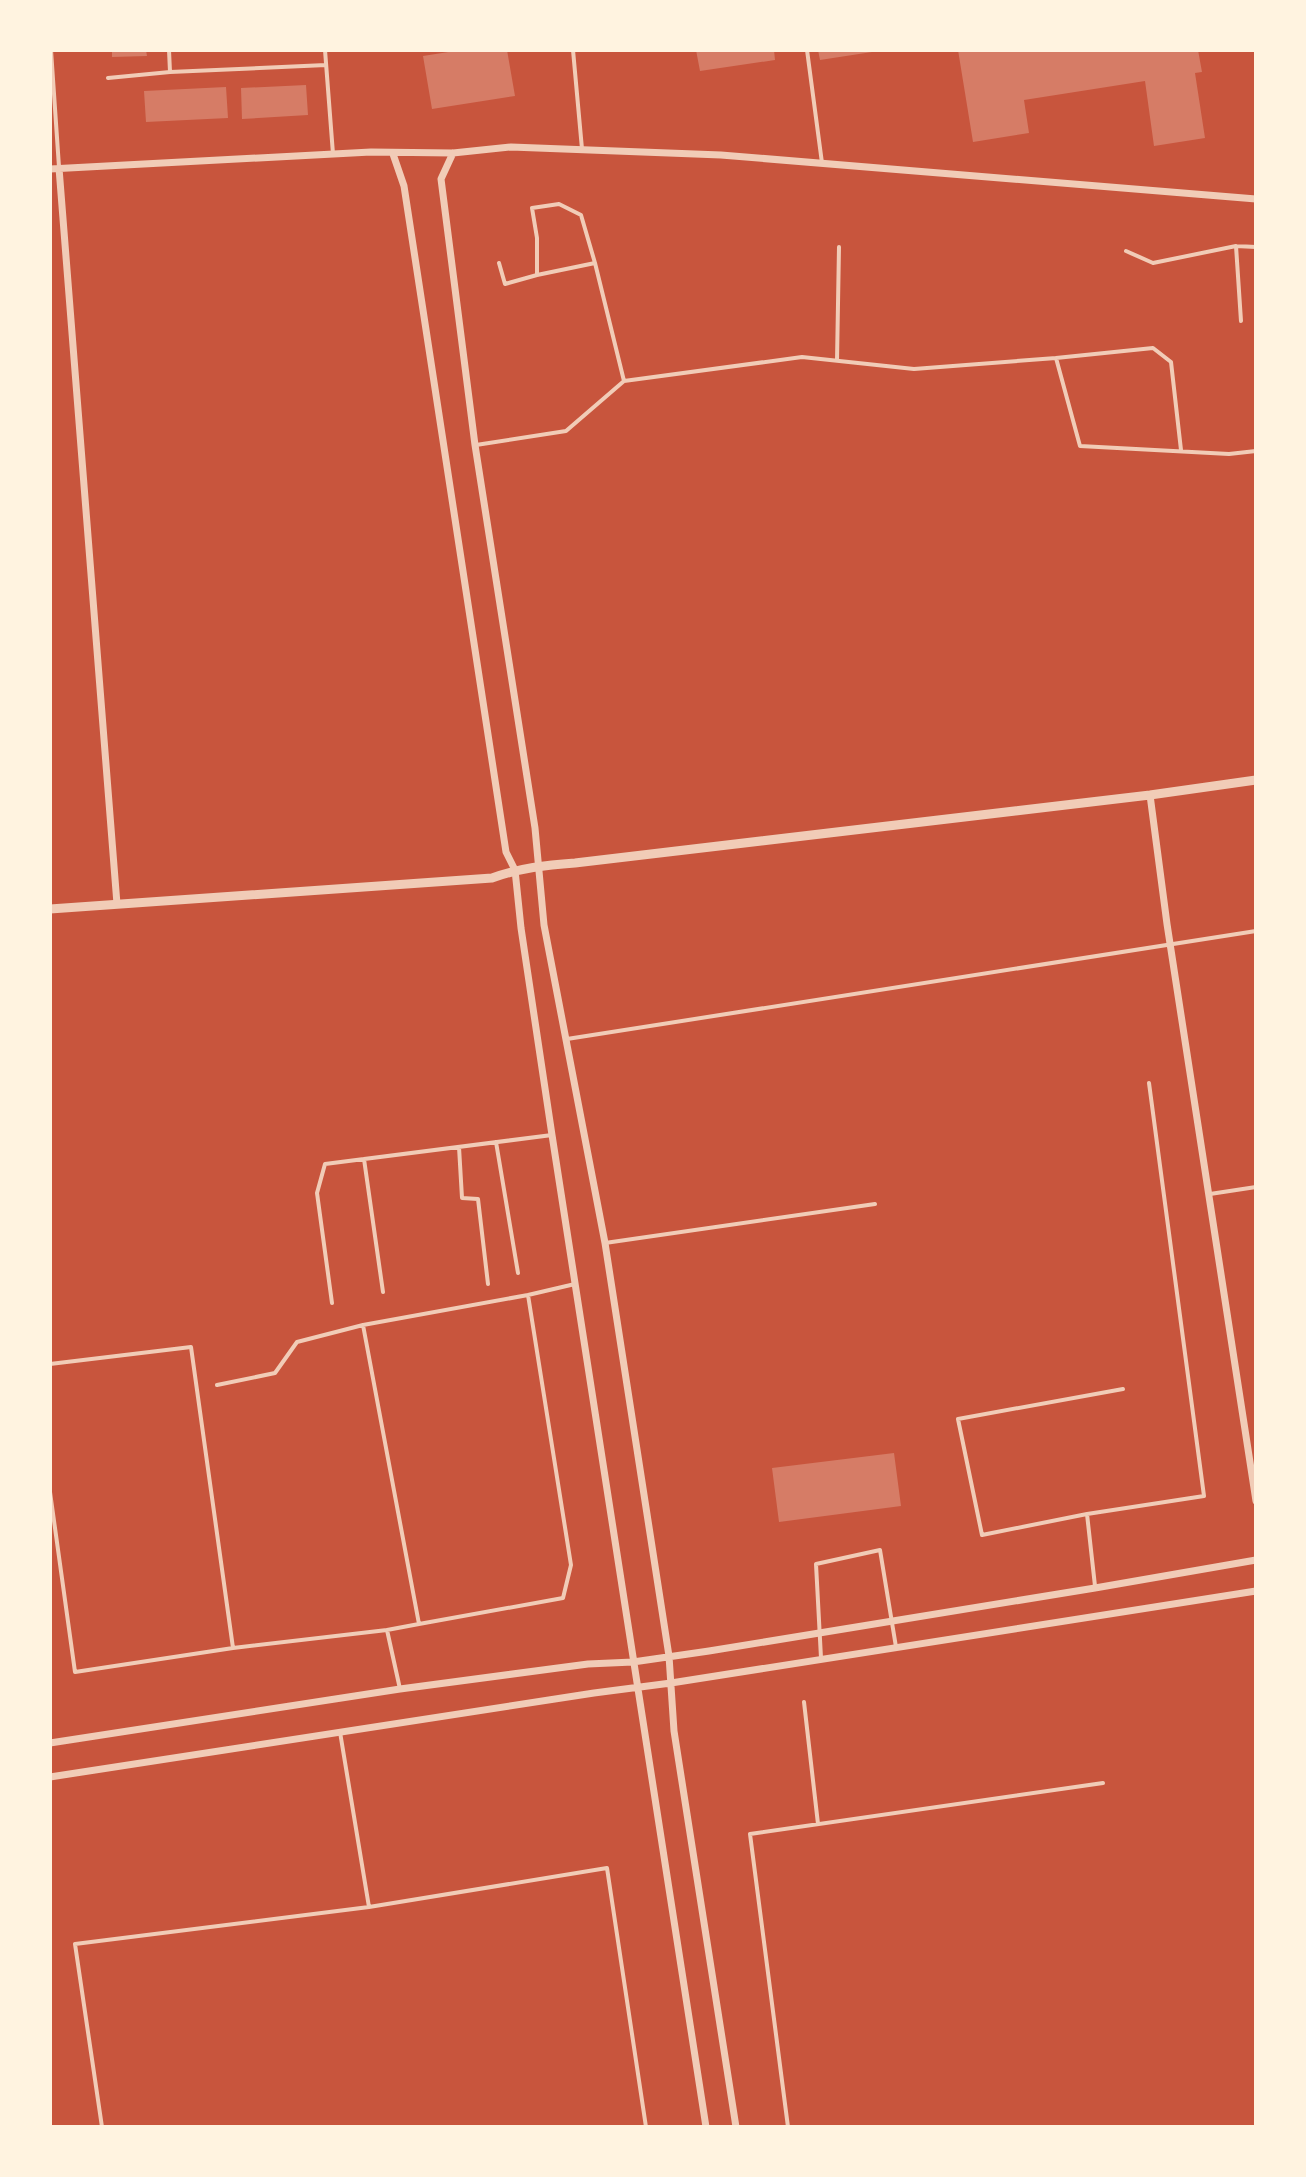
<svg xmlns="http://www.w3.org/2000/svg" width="1306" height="2177" font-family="'Sofia Sans Condensed',sans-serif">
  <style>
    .building { fill: #d67c66 }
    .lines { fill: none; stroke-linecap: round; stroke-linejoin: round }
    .service { stroke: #f1ccb7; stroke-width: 4 }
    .minor { stroke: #f1ccb7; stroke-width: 7 }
    .tertiary { stroke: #f1ccb7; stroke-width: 9 }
  </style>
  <rect width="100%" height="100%" fill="#c8553d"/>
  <path class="building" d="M112 50H146L147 56 112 57Z
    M461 50H507L515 96 432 109 423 56Z
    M696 50H774L775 60 700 71Z
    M818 50H872V52L820 60Z
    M958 50H1198L1202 72 1195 73 1205 138 1154 146 1145 81 1024 100 1029 133 973 142Z
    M306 85 308 115 242 119 241 88Z
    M226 87 228 118 146 122 144 91Z
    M894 1453 901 1506 779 1522 772 1468Z"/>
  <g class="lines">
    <path class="service" d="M51 50 59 167
      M169 50 170 72
      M325 50 333 154
      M573 50 582 149
      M807 50 822 163
      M108 78 170 72 326 65
      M1236 246 1241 321
      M1126 251 1153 263 1236 246 1256 247
      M499 263 505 284 537 275 595 263
      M537 275V238L532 208 559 204 581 215 595 263 624 381
      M1056 358 1153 348 1171 362 1181 450
      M837 361 839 247
      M476 445 566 431 624 381 802 357 914 369 1056 358 1080 446 1229 454 1256 451
      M567 1039 1256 931
      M496 1142 518 1273
      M459 1147 462 1198 478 1199 488 1284
      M364 1159 383 1292
      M1210 1194 1256 1187
      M605 1243 875 1204
      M332 1303 317 1193 325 1164 552 1135
      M363 1325 528 1295
      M50 1364 191 1347 233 1648
      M217 1385 275 1373 297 1342 363 1325 419 1624 563 1598 571 1565 528 1295 575 1284
      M50 1492 75 1672 233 1648 387 1630 400 1689
      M1087 1514 1204 1496 1149 1083
      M1095 1586 1087 1514 982 1535 958 1419 1123 1389
      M387 1630 419 1624
      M821 1658 816 1564 880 1550 896 1647
      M804 1702 818 1824
      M340 1732 369 1907
      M102 2127 75 1944 369 1907 607 1868 646 2127
      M788 2127 750 1834 1103 1783"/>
    <path class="minor" d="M453 153 441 179 475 445 535 828 544 925 605 1243 669 1656 674 1731 736 2127
      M393 154 404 186 506 852 515 870 521 928 552 1135 706 2127
      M59 168 117 904
      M50 169 371 152 453 153 511 147 721 155 1256 199
      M1150 795 1167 924 1256 1501
      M50 1743 400 1689 588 1664 633 1662 709 1651 1095 1588 1256 1560
      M50 1777 594 1693 671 1683 1256 1591"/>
    <path class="tertiary" d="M50 909 492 878C520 868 546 865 575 863L1150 795 1256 780"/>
  </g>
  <rect width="1306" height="2177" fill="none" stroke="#fff3e0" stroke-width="104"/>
</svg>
